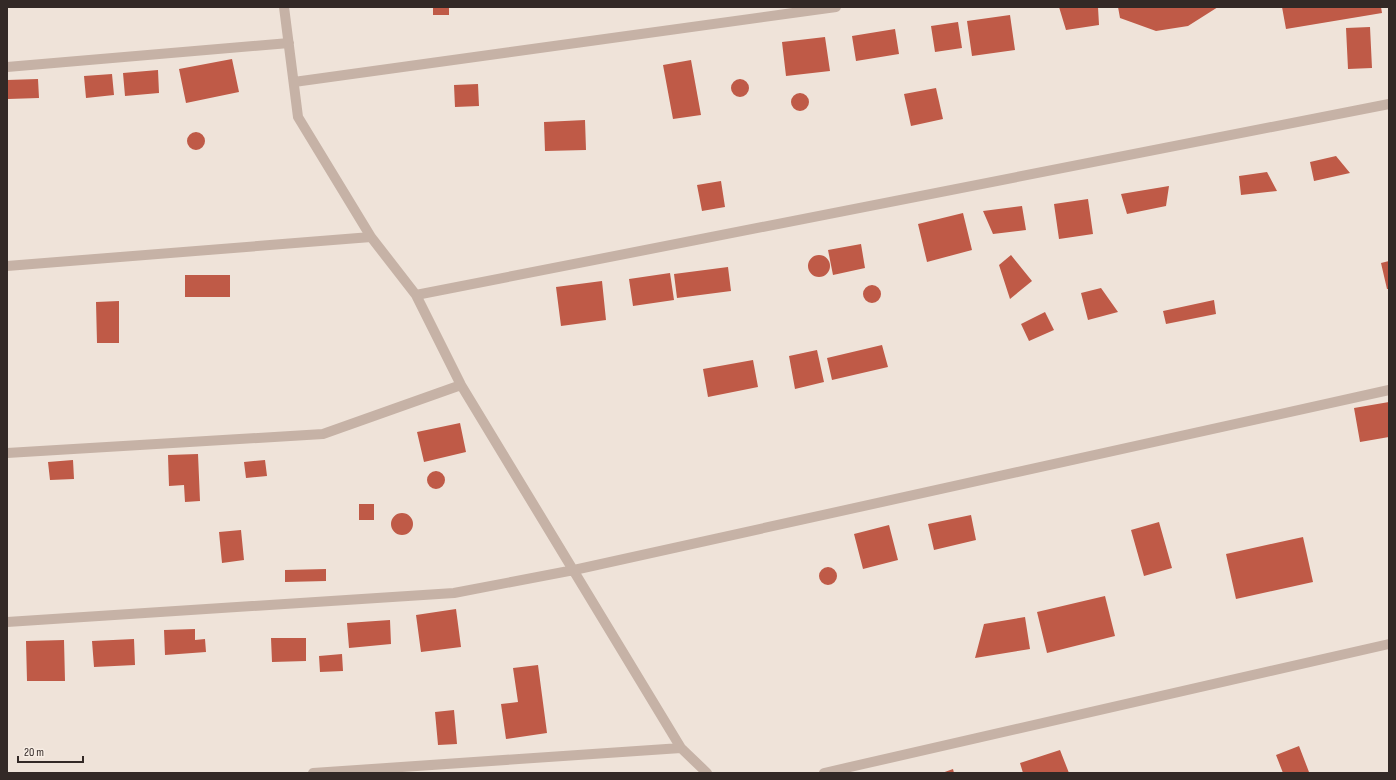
<svg xmlns="http://www.w3.org/2000/svg" width="1396" height="780" font-family="'Sofia Sans Condensed',sans-serif">
  <style>
    .building { fill: #bf5a47 }
    .lines { fill: none; stroke-linecap: round; stroke-linejoin: round }
    .minor { stroke: #c6b2a6; stroke-width: 10 }
  </style>
  <rect width="100%" height="100%" fill="#efe3d9"/>
  <path class="building" d="M433 7H449V15H433Z
    M1059 7H1098L1099 25 1066 30Z
    M1118 7H1218L1188 26 1156 31 1120 18Z
    M1282 7H1381L1382 13 1286 29Z
    M1010 15 1015 50 972 56 967 21Z
    M958 22 962 48 935 52 931 26Z
    M1370 27 1372 68 1348 69 1346 28Z
    M895 29 899 54 856 61 852 36Z
    M825 37 830 71 786 76 782 42Z
    M232 59 239 92 186 103 179 69Z
    M691 60 701 115 673 119 663 65Z
    M158 70 159 93 125 96 123 73Z
    M112 74 114 95 86 98 84 76Z
    M731 88a9 9 0 1 1 18 0a9 9 0 1 1-18 0Z
    M38 79 39 98 8 99 7 80Z
    M478 84 479 106 455 107 454 85Z
    M936 88 943 119 911 126 904 94Z
    M791 102a9 9 0 1 1 18 0a9 9 0 1 1-18 0Z
    M585 120 586 150 545 151 544 122Z
    M187 141a9 9 0 1 1 18 0a9 9 0 1 1-18 0Z
    M1336 156 1350 173 1314 181 1310 162Z
    M1267 172 1277 191 1241 195 1239 176Z
    M721 181 725 207 702 211 697 185Z
    M1169 186 1166 206 1127 214 1121 194Z
    M1088 199 1093 234 1059 239 1054 204Z
    M1022 206 1026 230 993 234 983 211Z
    M963 213 972 250 927 262 918 224Z
    M861 244 865 268 833 275 828 250Z
    M808 266a11 11 0 1 1 22 0a11 11 0 1 1-22 0Z
    M1011 255 1032 281 1010 299 999 265Z
    M1389 261V289H1387L1381 263Z
    M728 267 731 291 677 298 674 274Z
    M670 273 674 300 633 306 629 279Z
    M185 275H230V297H185Z
    M602 281 606 320 561 326 556 287Z
    M863 294a9 9 0 1 1 18 0a9 9 0 1 1-18 0Z
    M1101 288 1118 312 1088 320 1081 293Z
    M1214 300 1216 314 1166 324 1163 311Z
    M119 301V343H97L96 302Z
    M1045 312 1054 330 1029 341 1021 324Z
    M882 345 888 367 832 380 827 358Z
    M817 350 824 382 795 389 789 356Z
    M753 360 758 387 708 397 703 369Z
    M1389 402V437L1360 442 1354 408Z
    M460 423 466 452 424 462 417 432Z
    M198 454 200 501 185 502 184 485 169 486 168 455Z
    M73 460 74 479 50 480 48 462Z
    M265 460 267 476 246 478 244 462Z
    M427 480a9 9 0 1 1 18 0a9 9 0 1 1-18 0Z
    M359 504H374V520H359Z
    M391 524a11 11 0 1 1 22 0a11 11 0 1 1-22 0Z
    M971 515 976 540 934 550 928 524Z
    M1159 522 1172 568 1144 576 1131 530Z
    M889 525 898 560 863 569 854 534Z
    M241 530 244 560 222 563 219 532Z
    M1303 537 1313 582 1236 599 1226 554Z
    M819 576a9 9 0 1 1 18 0a9 9 0 1 1-18 0Z
    M326 569V581L285 582V570Z
    M1105 596 1115 636 1047 653 1037 612Z
    M456 609 461 647 421 652 416 615Z
    M1025 617 1030 649 975 658 984 624Z
    M390 620 391 644 349 648 347 623Z
    M195 629V640L205 639 206 652 165 655 164 630Z
    M271 638H306V661L272 662Z
    M134 639 135 665 94 667 92 641Z
    M64 640 65 681H27L26 641Z
    M342 654 343 671 320 672 319 656Z
    M538 665 547 733 506 739 501 704 518 702 513 668Z
    M454 710 457 744 438 745 435 712Z
    M1299 746 1309 772 1306 773H1283L1276 755Z
    M1060 750 1069 773H1023L1020 763Z
    M953 769 954 773H942Z"/>
  <g class="lines">
    <path class="minor" d="M284 7 298 117 371 237 416 295 461 385 681 748 707 773
      M7 67 289 43
      M294 82 836 7
      M7 266 371 237
      M416 295 1389 104
      M7 453 323 434 461 385
      M7 622 454 593 574 570 1389 390
      M313 773 681 748
      M824 773 1389 644"/>
  </g>
  <rect width="1396" height="780" fill="none" stroke="#332926" stroke-width="16"/>
  <path d="M18 756v6h65v-6" fill="none" stroke="#332926" stroke-width="2"/>
  <text x="24" y="756" font-size="12" fill="#332926" stroke="#f7ede4" stroke-width="3" paint-order="stroke">20 m</text>
</svg>
